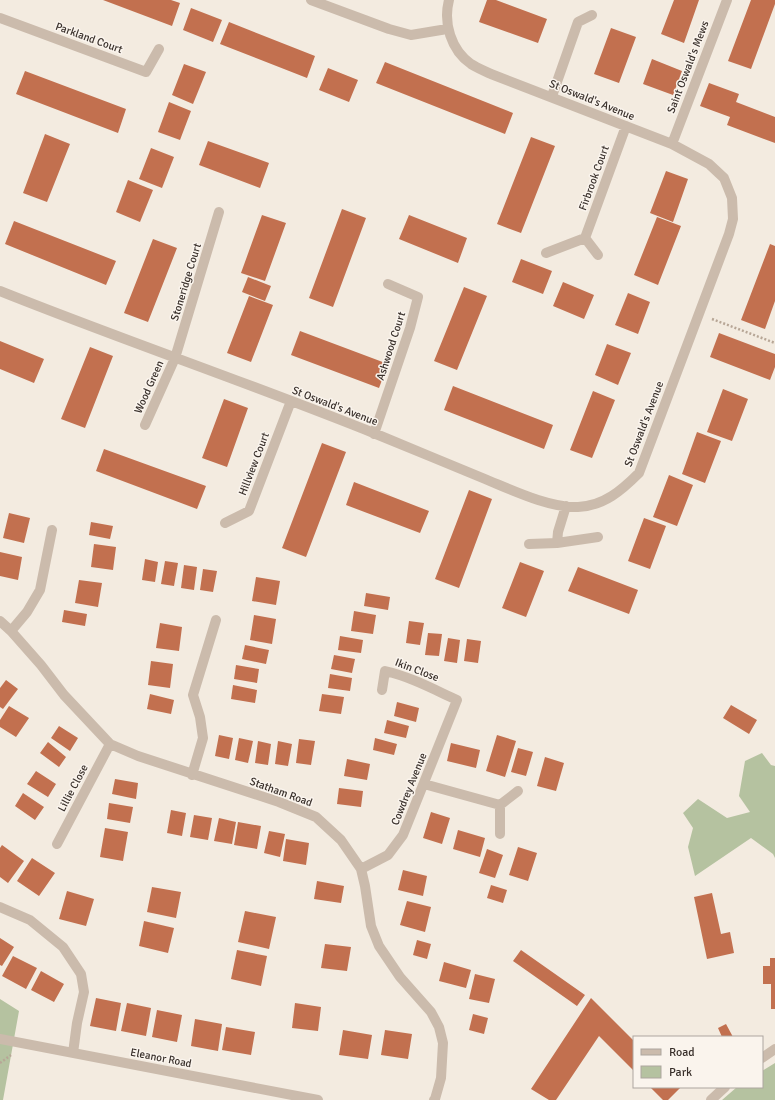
<svg xmlns="http://www.w3.org/2000/svg" width="775" height="1100" font-family="Signika,sans-serif">
  <style>
    .green { fill: #b5c2a0 }
    .building { fill: #c2704f }
    .lines { fill: none; stroke-linecap: round; stroke-linejoin: round }
    .path { stroke: #b7a696; stroke-width: 2.5; stroke-dasharray: 2 2; stroke-linecap: butt }
    .minor { stroke: #cbbbac; stroke-width: 10 }
    .labels { text-anchor: middle; dominant-baseline: central; stroke-width: 3; stroke-linejoin: round; paint-order: stroke }
    .street-label { font-size: 11px; fill: #39302b; stroke: #faf4ed }
  </style>
  <rect width="100%" height="100%" fill="#f3ebe0"/>
  <path class="green" d="M762 753 771 765 775 766V858L773 854 751 838 695 876 688 847 693 828 683 813 698 799 727 818 750 812 739 796 745 761Z
    M0 999 19 1011 3 1100H0Z
    M775 1063V1100H722L737 1087H762V1071Z"/>
  <path class="building" d="M103 0H171L180 3 172 26Z
    M487 0H496L547 19 538 43 479 22Z
    M674 0H699L684 43 661 34Z
    M751 0H775V4L751 69 728 61Z
    M191 8 222 20 213 42 183 30Z
    M229 22 315 56 307 78 220 44Z
    M611 28 636 37 619 83 594 74Z
    M652 59 682 71 673 95 643 84Z
    M385 62 513 113 505 134 376 83Z
    M184 64 206 72 193 104 172 95Z
    M328 68 358 80 349 102 319 90Z
    M25 71 126 109 118 133 16 94Z
    M709 83 739 94 736 102 775 117V143L727 125 730 117 700 106Z
    M169 102 191 111 180 140 158 132Z
    M45 134 70 144 47 202 23 193Z
    M531 137 555 146 521 233 497 224Z
    M208 141 269 163 260 188 199 165Z
    M151 148 174 157 162 188 139 179Z
    M666 171 688 179 673 222 650 213Z
    M128 180 153 190 140 222 116 212Z
    M342 209 366 218 333 307 309 298Z
    M262 215 286 223 265 281 241 273Z
    M409 215 467 238 458 263 399 239Z
    M657 217 681 226 658 285 634 275Z
    M14 221 116 261 106 285 5 244Z
    M153 239 177 248 148 322 124 313Z
    M770 244 775 246V301L765 329 741 320Z
    M521 259 552 271 543 294 512 282Z
    M248 277 271 286 265 301 242 292Z
    M563 282 594 295 584 319 553 306Z
    M464 287 487 296 457 370 434 361Z
    M628 293 650 302 638 334 615 325Z
    M249 296 273 305 251 362 227 353Z
    M300 331 388 364 379 388 291 355Z
    M719 333 775 354V367L770 380 710 357Z
    M0 341 44 359 34 383 0 369Z
    M607 344 631 353 618 385 595 375Z
    M90 347 113 356 85 428 61 419Z
    M453 386 553 425 544 449 444 410Z
    M723 389 748 399 732 441 707 432Z
    M593 391 615 400 592 458 570 450Z
    M224 399 248 408 227 467 202 458Z
    M697 432 721 441 705 483 682 474Z
    M322 443 346 452 306 557 282 548Z
    M104 449 206 486 197 509 96 471Z
    M669 475 693 485 677 526 653 517Z
    M354 482 429 511 420 533 346 505Z
    M469 490 492 499 459 588 435 579Z
    M9 513 30 518 24 543 3 538Z
    M644 518 666 526 650 569 628 561Z
    M91 522 113 526 110 539 89 535Z
    M94 544 116 547 113 570 91 567Z
    M0 552 22 557 18 580 0 576Z
    M145 559 158 562 155 582 142 580Z
    M165 561 178 563 174 586 161 584Z
    M520 562 544 571 526 617 502 608Z
    M184 565 197 567 194 590 181 588Z
    M578 567 638 590 629 614 568 591Z
    M203 569 217 571 213 592 200 590Z
    M256 577 280 581 276 605 252 601Z
    M79 580 102 583 98 607 75 603Z
    M366 593 390 597 388 610 364 606Z
    M64 610 87 614 85 626 62 622Z
    M354 611 376 615 373 634 351 631Z
    M254 615 276 619 272 644 250 640Z
    M409 621 424 623 420 645 406 643Z
    M160 623 182 627 179 651 156 648Z
    M428 633 442 634 439 656 425 655Z
    M340 636 363 640 361 653 338 650Z
    M448 638 460 640 457 663 444 661Z
    M467 639 481 641 478 663 464 661Z
    M245 645 269 650 266 664 242 659Z
    M334 655 355 659 352 673 331 669Z
    M151 661 173 664 170 688 148 685Z
    M236 665 259 669 257 683 234 679Z
    M330 674 352 678 350 691 328 688Z
    M6 680 18 689 3 709 0 707V688Z
    M233 685 257 690 255 703 231 699Z
    M150 694 174 700 171 714 147 709Z
    M322 694 344 697 341 714 319 711Z
    M397 702 419 708 416 722 394 716Z
    M731 705 757 720 749 734 723 718Z
    M9 706 29 718 16 737 0 727V720Z
    M387 720 409 726 406 738 384 733Z
    M59 726 78 738 70 751 51 738Z
    M219 735 233 738 229 759 215 756Z
    M497 735 516 741 505 777 486 771Z
    M239 738 253 741 248 763 235 760Z
    M375 738 397 744 394 755 373 750Z
    M299 739 315 741 311 765 296 763Z
    M258 741 271 744 268 765 255 763Z
    M278 741 292 744 288 766 275 764Z
    M48 742 66 757 59 767 40 753Z
    M451 743 480 750 476 768 447 761Z
    M518 748 533 752 526 776 511 772Z
    M545 757 564 763 556 791 537 786Z
    M347 759 370 764 367 780 344 776Z
    M36 771 56 784 48 797 27 784Z
    M115 779 138 783 136 799 112 794Z
    M339 788 363 791 361 807 337 804Z
    M23 793 44 807 35 820 15 806Z
    M109 803 133 807 130 823 107 819Z
    M171 810 186 813 182 836 167 833Z
    M431 812 450 818 442 844 423 838Z
    M194 815 212 818 208 840 190 837Z
    M219 818 236 822 232 844 214 841Z
    M238 822 261 826 257 849 234 845Z
    M105 828 128 832 123 861 100 857Z
    M458 830 485 838 480 857 453 849Z
    M269 831 285 834 280 857 264 853Z
    M286 839 309 843 306 865 283 861Z
    M2 845 24 861 8 883 0 877V848Z
    M518 847 537 853 528 881 509 875Z
    M487 849 503 855 495 878 479 873Z
    M32 858 55 873 39 896 17 881Z
    M403 870 427 876 423 896 398 890Z
    M317 881 344 886 341 903 314 899Z
    M491 885 507 890 503 903 487 898Z
    M152 887 181 892 176 918 147 912Z
    M67 891 94 899 86 926 59 919Z
    M712 893 721 934 730 932 734 953 707 959 694 897Z
    M407 901 431 907 425 932 400 925Z
    M245 911 276 917 269 949 238 942Z
    M144 921 174 928 168 953 139 946Z
    M0 938 14 947 2 966 0 965Z
    M417 940 431 944 427 959 413 955Z
    M325 944 351 947 347 971 321 968Z
    M237 950 267 956 261 986 231 979Z
    M521 950 585 995 577 1006 513 961Z
    M13 956 37 968 26 989 2 976Z
    M770 958H775V1009H771V984H763V966H770Z
    M444 962 471 970 466 988 439 981Z
    M41 971 64 984 54 1002 31 990Z
    M475 974 495 979 489 1003 469 999Z
    M96 998 121 1003 116 1031 90 1026Z
    M591 998 634 1041V1071L599 1036 556 1100H549L531 1089Z
    M127 1003 151 1008 146 1036 121 1031Z
    M295 1003 321 1007 318 1031 292 1028Z
    M157 1010 182 1015 177 1042 152 1037Z
    M473 1014 488 1018 484 1034 469 1030Z
    M195 1019 222 1024 218 1051 191 1046Z
    M726 1024 733 1037H722L718 1028Z
    M226 1027 255 1032 251 1055 222 1050Z
    M343 1030 372 1035 368 1059 339 1055Z
    M385 1030 412 1034 408 1059 381 1055Z
    M650 1087H681L668 1100H663Z"/>
  <g class="lines">
    <path class="path" d="M712 319 775 343
      M0 1063 11 1055"/>
    <path class="minor" d="M311 0 389 29 411 35 447 29
      M0 18 146 72 159 49
      M552 96 578 22 592 15
      M672 144 727 0
      M546 253 585 238
      M598 255 585 238 626 126
      M0 291C125 341 252 384 376 434 412 449 449 464 485 479 512 490 549 508 578 507 604 506 622 490 639 473L729 234 733 219 732 198 724 178 709 164 672 144 491 74C485 71 477 68 471 64 451 50 443 23 449 0
      M145 425 175 358 219 212
      M374 434 410 328 418 297 388 284
      M566 506 558 532 557 543 598 537
      M225 523 249 511 291 401
      M529 544 557 543
      M0 621 11 631 41 665 64 695 110 744 138 756 279 802 316 817 341 840 361 869 365 886 371 926 379 946 400 977 431 1012 439 1027 443 1043 441 1078 435 1099 434 1100
      M11 631 27 612 40 590 52 530
      M192 775 203 738 200 717 193 695 216 620
      M424 784 500 805V834
      M500 805 518 791
      M57 844 110 744
      M361 869 388 855 403 835 457 700C433 689 411 677 385 671L382 690
      M0 907 30 920 63 947 81 974 84 992 77 1023 73 1053
      M0 1039 318 1100
      M762 1058 775 1049
      M711 1100 725 1087"/>
  </g>
  <g class="labels">
    <g class="street-label">
      <text transform="translate(89 38) rotate(20)">Parkland Court</text>
      <text transform="translate(688 67) rotate(-69)">Saint Oswald's Mews</text>
      <text transform="translate(592 100) rotate(22)">St Oswald's Avenue</text>
      <text transform="translate(594 178) rotate(-70)">Firbrook Court</text>
      <text transform="translate(186 282) rotate(-73)">Stoneridge Court</text>
      <text transform="translate(391 346) rotate(-72)">Ashwood Court</text>
      <text transform="translate(149 387) rotate(-66)">Wood Green</text>
      <text transform="translate(335 406) rotate(21)">St Oswald's Avenue</text>
      <text transform="translate(644 424) rotate(-69)">St Oswald's Avenue</text>
      <text transform="translate(254 464) rotate(-69)">Hillview Court</text>
      <text transform="translate(417 670) rotate(21)">Ikin Close</text>
      <text transform="translate(73 788) rotate(-62)">Lillie Close</text>
      <text transform="translate(409 789) rotate(-68)">Cowdrey Avenue</text>
      <text transform="translate(281 792) rotate(20)">Statham Road</text>
      <text transform="translate(161 1058) rotate(11)">Eleanor Road</text>
    </g>
  </g>
  <rect x="633" y="1036" width="130" height="52" fill="#faf4ed" stroke="#ada69f"/>
  <rect x="641" y="1049" width="20" height="6" fill="#cbbbac" stroke="#ada69f"/>
  <text x="669" y="1056" font-size="12" fill="#39302b">Road</text>
  <rect x="641" y="1066" width="20" height="12" fill="#b5c2a0" stroke="#ada69f"/>
  <text x="669" y="1076" font-size="12" fill="#39302b">Park</text>
</svg>
